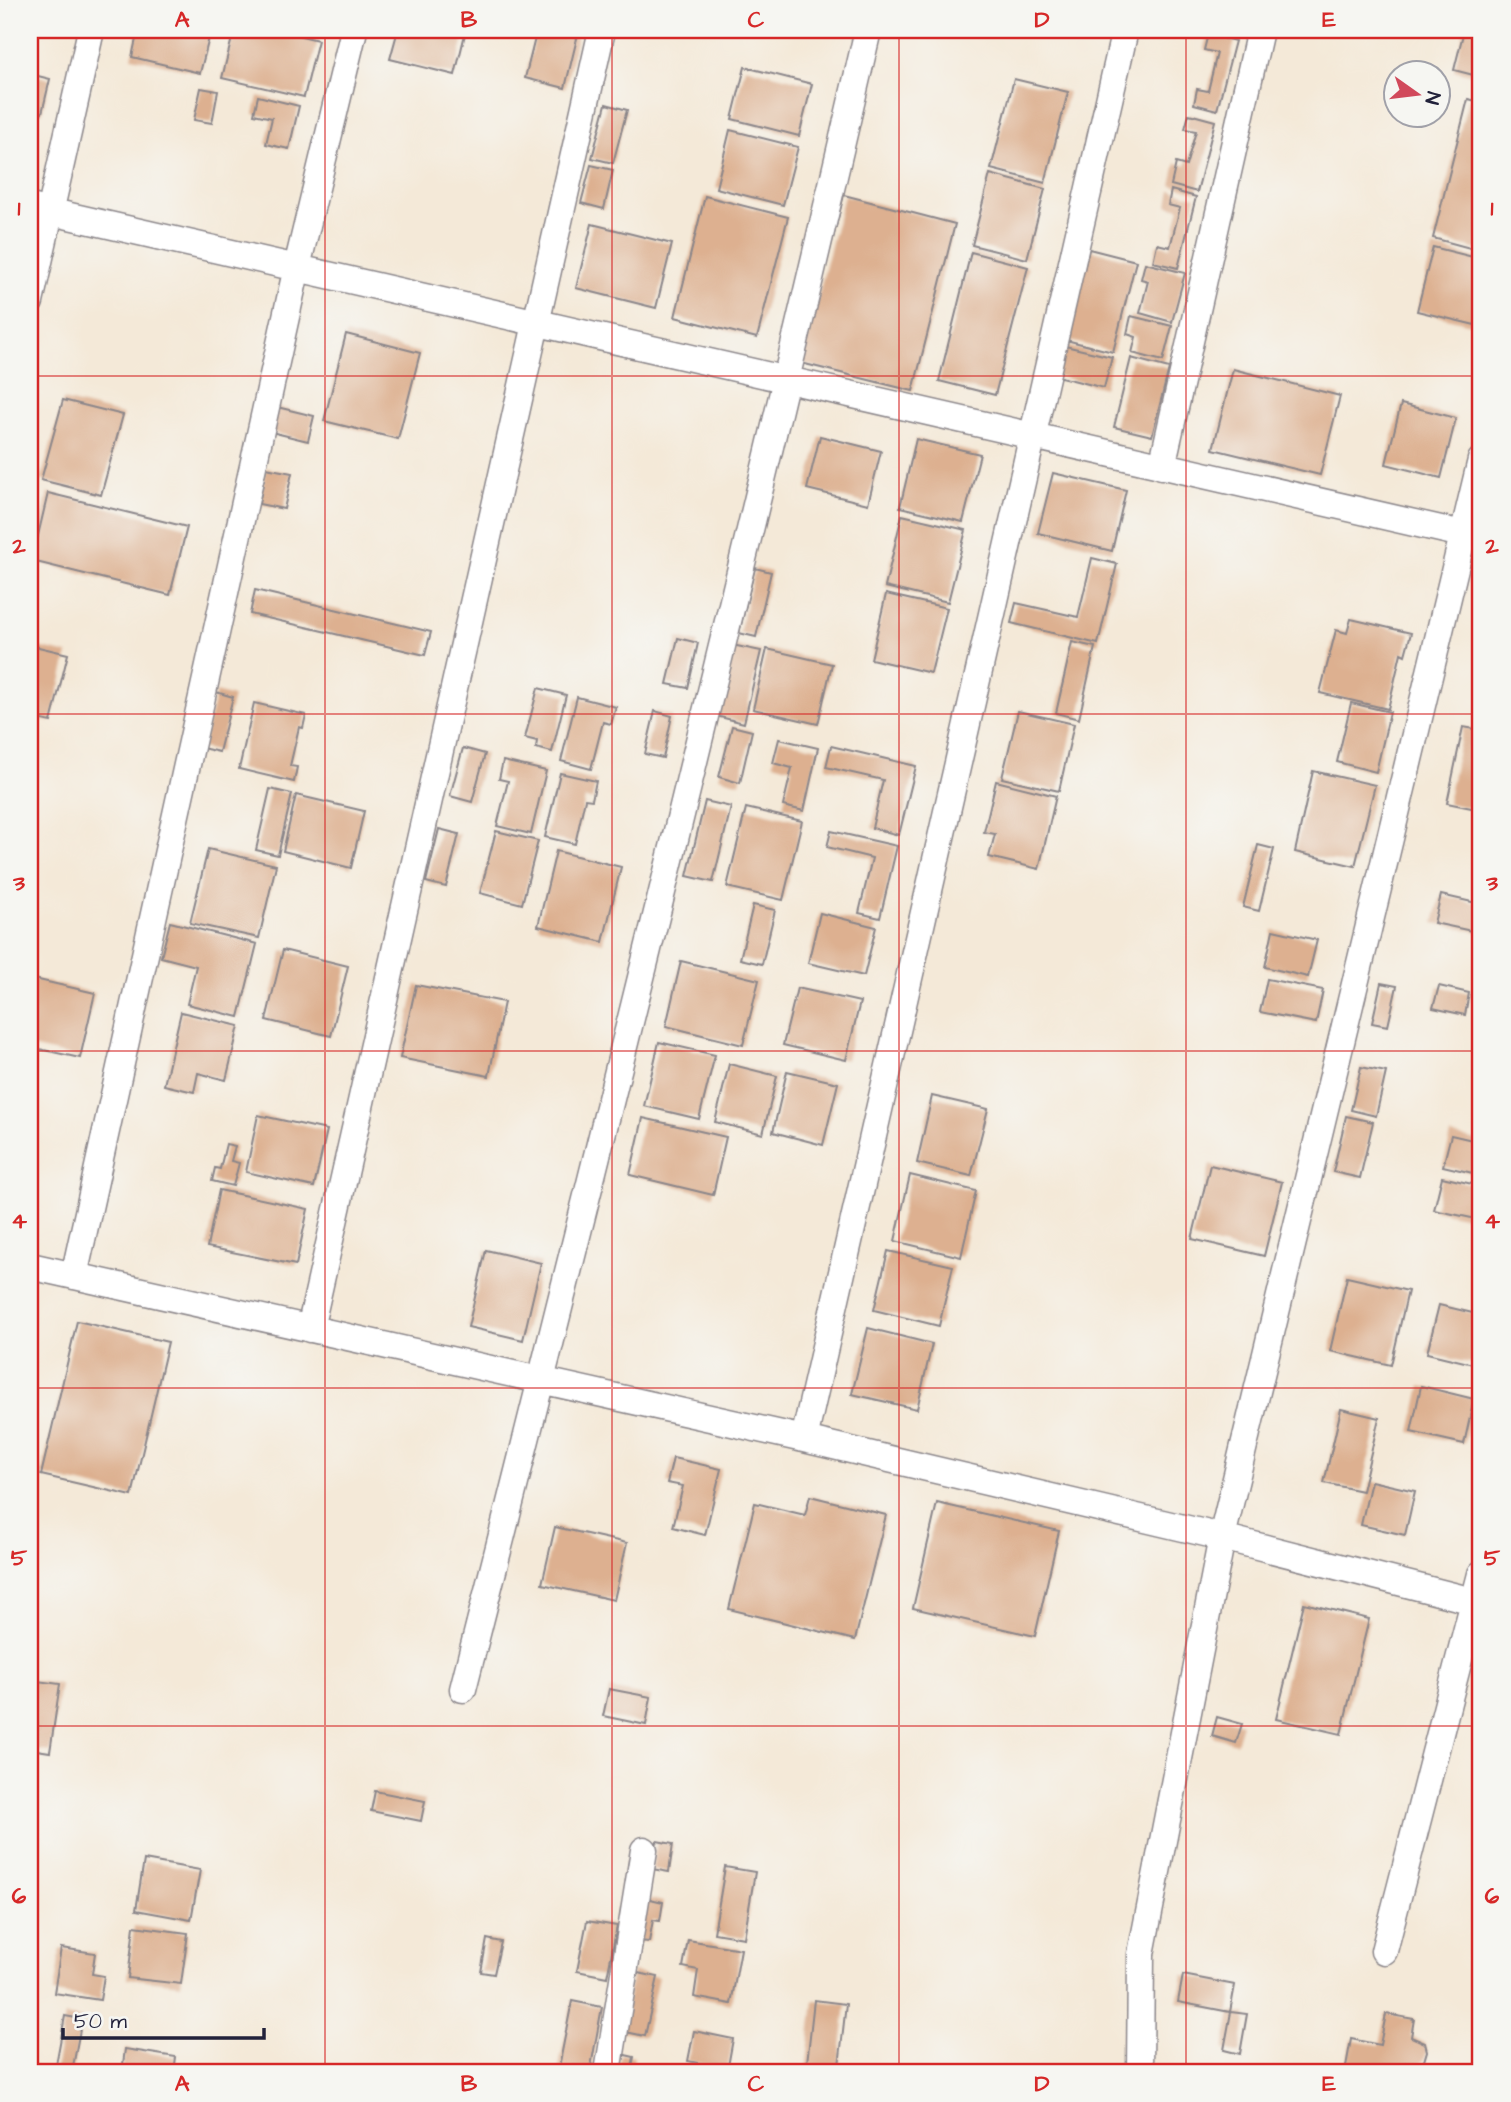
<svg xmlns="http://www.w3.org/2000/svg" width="1511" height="2102" font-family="'Architects Daughter',sans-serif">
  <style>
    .building { fill: #ddb090 }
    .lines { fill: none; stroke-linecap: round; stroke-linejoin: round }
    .minor-casing { stroke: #8b868a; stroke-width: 29 }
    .minor { stroke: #fff; stroke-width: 26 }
    .grid { fill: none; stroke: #d62828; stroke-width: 2; stroke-opacity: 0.55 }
    .neatline { fill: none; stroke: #d62828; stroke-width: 2.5 }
    .grid-label { font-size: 23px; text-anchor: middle; font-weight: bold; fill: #d62828 }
  </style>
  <rect width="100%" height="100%" fill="#f6f6f2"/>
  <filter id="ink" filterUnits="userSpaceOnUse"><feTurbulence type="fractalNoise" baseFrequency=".0143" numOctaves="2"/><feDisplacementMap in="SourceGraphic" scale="14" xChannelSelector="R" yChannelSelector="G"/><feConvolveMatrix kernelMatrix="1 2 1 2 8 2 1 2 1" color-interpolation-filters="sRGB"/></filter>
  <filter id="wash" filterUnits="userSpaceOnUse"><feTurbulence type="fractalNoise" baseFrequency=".00686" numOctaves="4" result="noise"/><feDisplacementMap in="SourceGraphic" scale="28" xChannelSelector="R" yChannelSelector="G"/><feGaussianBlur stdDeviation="1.57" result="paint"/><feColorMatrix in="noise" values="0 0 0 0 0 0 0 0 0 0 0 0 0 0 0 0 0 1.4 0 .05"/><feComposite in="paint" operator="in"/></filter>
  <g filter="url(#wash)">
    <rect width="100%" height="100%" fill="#f4e9d8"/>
    <g id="blocks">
      <path class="building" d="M138 30H211L200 73 132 57Z
        M234 30H276L318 40 304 97 222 78Z
        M398 30H466L455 75 390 59Z
        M537 30H579L565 88 525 78Z
        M1464 30H1481V77L1454 70Z
        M1208 34 1235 41 1217 110 1194 104 1197 89 1208 91 1217 53 1204 50Z
        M745 67 812 84 799 136 732 119Z
        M30 74 50 79 42 113 30 110Z
        M1014 79 1068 92 1045 183 991 169Z
        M201 88 218 91 212 123 194 120Z
        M258 96 299 106 289 149 266 144 272 118 254 114Z
        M1468 99 1481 102V251L1433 238Z
        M606 104 627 110 613 163 592 158Z
        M1189 114 1215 121 1197 192 1171 185 1176 163 1186 166 1196 131 1185 129Z
        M730 130 798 147 783 205 716 188Z
        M591 165 613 170 604 209 581 203Z
        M990 174 1045 189 1027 259 972 245Z
        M1171 190 1196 197 1178 268 1153 262 1157 244 1170 247 1180 208 1168 205Z
        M844 195 955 224 913 391 801 363Z
        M705 196 788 217 757 338 675 317Z
        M592 224 672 244 656 308 576 288Z
        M1433 247 1481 259V298L1475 325 1417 311Z
        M1089 249 1136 261 1113 352 1066 340Z
        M971 252 1028 267 995 395 939 381Z
        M1145 263 1185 273 1172 322 1140 313 1148 281 1141 279Z
        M1131 316 1172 326 1163 361 1132 353 1136 337 1127 334Z
        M346 334 420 353 398 439 324 421Z
        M1061 345 1112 357 1104 388 1053 375Z
        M1131 358 1169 368 1152 436 1114 427Z
        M1233 369 1340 396 1320 475 1213 449Z
        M63 400 123 415 101 495 41 480Z
        M1401 404 1456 418 1441 478 1386 464Z
        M277 407 314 416 308 441 271 432Z
        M820 436 881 451 868 504 807 489Z
        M916 439 980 454 963 522 900 507Z
        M266 468 292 473 284 509 259 504Z
        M1053 473 1126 490 1112 551 1038 533Z
        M48 493 187 527 170 595 32 561Z
        M902 515 966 530 948 602 885 587Z
        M1092 558 1117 564 1098 644 1011 623 1016 603 1078 617Z
        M755 568 771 572 756 637 739 633Z
        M255 590 431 632 425 655 250 614Z
        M886 594 947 608 931 673 871 659Z
        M1351 619 1411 633 1405 655 1401 653 1388 709 1320 693 1336 630 1347 633Z
        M678 638 698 643 688 688 667 684Z
        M1072 642 1095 647 1079 719 1056 713Z
        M30 645 68 654 51 722 30 717Z
        M732 645 761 651 744 723 716 716Z
        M767 649 832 664 818 724 753 709Z
        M538 688 566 695 552 752 536 748 537 741 525 738Z
        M216 692 233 697 219 752 202 748Z
        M577 697 616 707 611 724 603 722 591 769 561 761Z
        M254 703 306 715 303 728 299 727 290 766 297 767 294 782 239 769Z
        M1351 703 1390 712 1376 772 1337 762Z
        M655 711 672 716 663 758 645 754Z
        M1018 711 1074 724 1059 791 1002 778Z
        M732 726 752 731 740 783 719 777Z
        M1463 727 1481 730V810L1447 803Z
        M779 739 818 748 804 811 783 806 792 768 773 763Z
        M831 746 916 766 899 835 872 828 883 780 826 767Z
        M463 748 485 754 472 802 450 796Z
        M503 761 546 771 531 834 497 826 508 781 499 779Z
        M1313 771 1375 785 1355 866 1295 852Z
        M560 773 596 781 592 800 585 799 575 844 545 837Z
        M996 781 1056 796 1039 869 989 857 995 834 984 832Z
        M270 789 292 794 278 855 256 850Z
        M296 795 364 811 351 868 283 851Z
        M705 801 731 807 713 882 687 876Z
        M746 808 802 821 783 900 727 887Z
        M439 829 459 834 446 887 426 882Z
        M496 831 538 841 522 904 480 893Z
        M831 831 897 846 880 918 859 913 872 858 827 847Z
        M1258 845 1274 849 1259 911 1243 907Z
        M208 849 276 865 259 938 190 923Z
        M556 851 621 867 603 942 538 926Z
        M1441 895 1481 904V933L1434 923Z
        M753 905 775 910 762 964 740 959Z
        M820 913 876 927 864 976 808 963Z
        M170 922 257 944 239 1017 187 1004 196 966 161 957Z
        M1273 930 1317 940 1308 977 1265 967Z
        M283 950 348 966 331 1036 266 1020Z
        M681 961 759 980 743 1045 666 1026Z
        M30 978 95 993 80 1058 30 1047Z
        M1267 979 1323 990 1316 1023 1260 1012Z
        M1381 983 1397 986 1388 1026 1372 1023Z
        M416 985 504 1002 489 1076 400 1058Z
        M1439 986 1469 993 1465 1015 1433 1008Z
        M797 988 860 1002 846 1060 783 1045Z
        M181 1012 239 1026 226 1080 198 1073 194 1092 164 1085Z
        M659 1042 715 1055 699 1119 644 1106Z
        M729 1064 777 1076 763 1134 715 1122Z
        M1361 1067 1386 1072 1376 1116 1351 1110Z
        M787 1071 838 1083 823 1145 773 1132Z
        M932 1096 988 1109 971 1176 917 1163Z
        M258 1115 327 1130 314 1187 246 1172Z
        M1346 1116 1373 1122 1360 1178 1333 1172Z
        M643 1118 726 1137 713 1195 630 1175Z
        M1451 1135 1481 1142V1175L1443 1166Z
        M226 1144 235 1146 231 1161 239 1163 233 1186 212 1181 215 1168 220 1169Z
        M1210 1165 1282 1182 1264 1256 1192 1239Z
        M910 1175 976 1191 961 1257 895 1241Z
        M1442 1177 1481 1186V1220L1434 1210Z
        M219 1190 308 1209 296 1265 207 1247Z
        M486 1250 541 1263 523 1340 468 1327Z
        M888 1251 953 1266 939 1326 874 1310Z
        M1347 1277 1408 1291 1391 1365 1330 1351Z
        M1439 1305 1481 1315V1366L1427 1353Z
        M77 1321 168 1342 132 1496 41 1475Z
        M868 1328 932 1344 917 1409 852 1394Z
        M1421 1386 1474 1399 1464 1444 1411 1432Z
        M1341 1409 1379 1418 1362 1491 1324 1483Z
        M673 1458 721 1469 705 1535 673 1527 683 1486 667 1483Z
        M1371 1481 1415 1491 1405 1535 1361 1525Z
        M810 1496 886 1515 855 1640 729 1609 755 1503 805 1515Z
        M937 1503 1059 1531 1035 1636 913 1608Z
        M555 1527 627 1543 614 1600 542 1584Z
        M1304 1603 1369 1619 1341 1734 1276 1719Z
        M30 1680 60 1684 50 1752 30 1749Z
        M609 1689 651 1697 646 1725 603 1716Z
        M1217 1717 1242 1724 1236 1743 1212 1736Z
        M375 1791 425 1801 421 1821 371 1811Z
        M657 1841 673 1844 669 1872 652 1869Z
        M144 1860 200 1870 191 1920 136 1910Z
        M725 1867 755 1872 744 1938 714 1933Z
        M646 1898 663 1902 660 1921 653 1920 649 1942 639 1941Z
        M587 1921 617 1926 607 1977 577 1971Z
        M134 1926 188 1933 181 1984 128 1978Z
        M487 1939 501 1942 494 1974 481 1972Z
        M688 1940 741 1949 731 2004 694 1997 698 1970 683 1967Z
        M61 1948 95 1953 92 1974 104 1976 100 2000 54 1993Z
        M633 1972 658 1977 645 2036 621 2031Z
        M1183 1975 1235 1985 1230 2012 1178 2002Z
        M814 2000 846 2004 839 2066 876 2070V2072H806Z
        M572 2001 602 2007 590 2072H558Z
        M30 2008H37L35 2023 30 2022Z
        M1231 2012 1247 2014 1240 2054 1224 2050Z
        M1386 2014 1414 2019 1411 2037 1425 2043 1427 2051 1424 2061 1415 2066 1406 2063 1400 2072H1345L1351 2039 1380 2045Z
        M65 2016 82 2019 72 2072H30V2065L55 2070Z
        M694 2031 733 2039 727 2072H711L713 2066 688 2061Z
        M125 2049 176 2057 174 2072H122Z
        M621 2054 634 2057 631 2072H616Z"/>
    </g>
  </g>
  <g filter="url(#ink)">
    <use href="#blocks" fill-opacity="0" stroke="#8b868a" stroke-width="2"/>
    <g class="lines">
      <defs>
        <path id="minor" d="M30 207 1480 538
          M30 302 91 30
          M1162 466 1260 30
          M30 1266 804 1439 1222 1537 1481 1603
          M74 1276 297 267 354 30
          M310 1329 602 30
          M804 1439 1125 30
          M463 1689C603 1137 740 584 868 30
          M1384 1951 1481 1574
          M608 2072 644 1850
          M1140 2072 1141 1954 1222 1537 1481 460"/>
      </defs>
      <use href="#minor" class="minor-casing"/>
      <use href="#minor" class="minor"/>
    </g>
  </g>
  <path class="grid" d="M325 30V2072M612 30V2072M899 30V2072M1186 30V2072M30 376H1481M30 714H1481M30 1051H1481M30 1388H1481M30 1726H1481"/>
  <rect width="1511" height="2102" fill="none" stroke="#f6f6f2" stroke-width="77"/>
  <g transform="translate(1417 94) rotate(104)"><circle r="33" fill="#f6f6f2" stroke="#a1a1a9" stroke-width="2"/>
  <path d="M0-5L12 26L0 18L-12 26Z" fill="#d1495b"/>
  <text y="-10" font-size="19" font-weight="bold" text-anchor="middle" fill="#22223b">N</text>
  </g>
  <path d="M63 2028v10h201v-10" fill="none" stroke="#22223b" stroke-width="3.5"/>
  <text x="74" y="2028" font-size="21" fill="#22223b" stroke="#f6f6f2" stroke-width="5" paint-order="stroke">50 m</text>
  <rect x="38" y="38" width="1434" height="2026" class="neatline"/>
  <g class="grid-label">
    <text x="182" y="27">A</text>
    <text x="469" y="27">B</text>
    <text x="756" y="27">C</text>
    <text x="1042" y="27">D</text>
    <text x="1329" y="27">E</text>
    <text x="19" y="215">1</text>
    <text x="1492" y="215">1</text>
    <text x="19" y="553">2</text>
    <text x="1492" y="553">2</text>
    <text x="19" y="890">3</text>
    <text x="1492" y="890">3</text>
    <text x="19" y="1228">4</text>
    <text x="1492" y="1228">4</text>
    <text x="19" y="1565">5</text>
    <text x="1492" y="1565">5</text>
    <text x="19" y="1903">6</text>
    <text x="1492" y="1903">6</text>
    <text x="182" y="2091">A</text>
    <text x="469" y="2091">B</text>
    <text x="756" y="2091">C</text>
    <text x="1042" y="2091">D</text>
    <text x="1329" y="2091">E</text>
  </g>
</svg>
